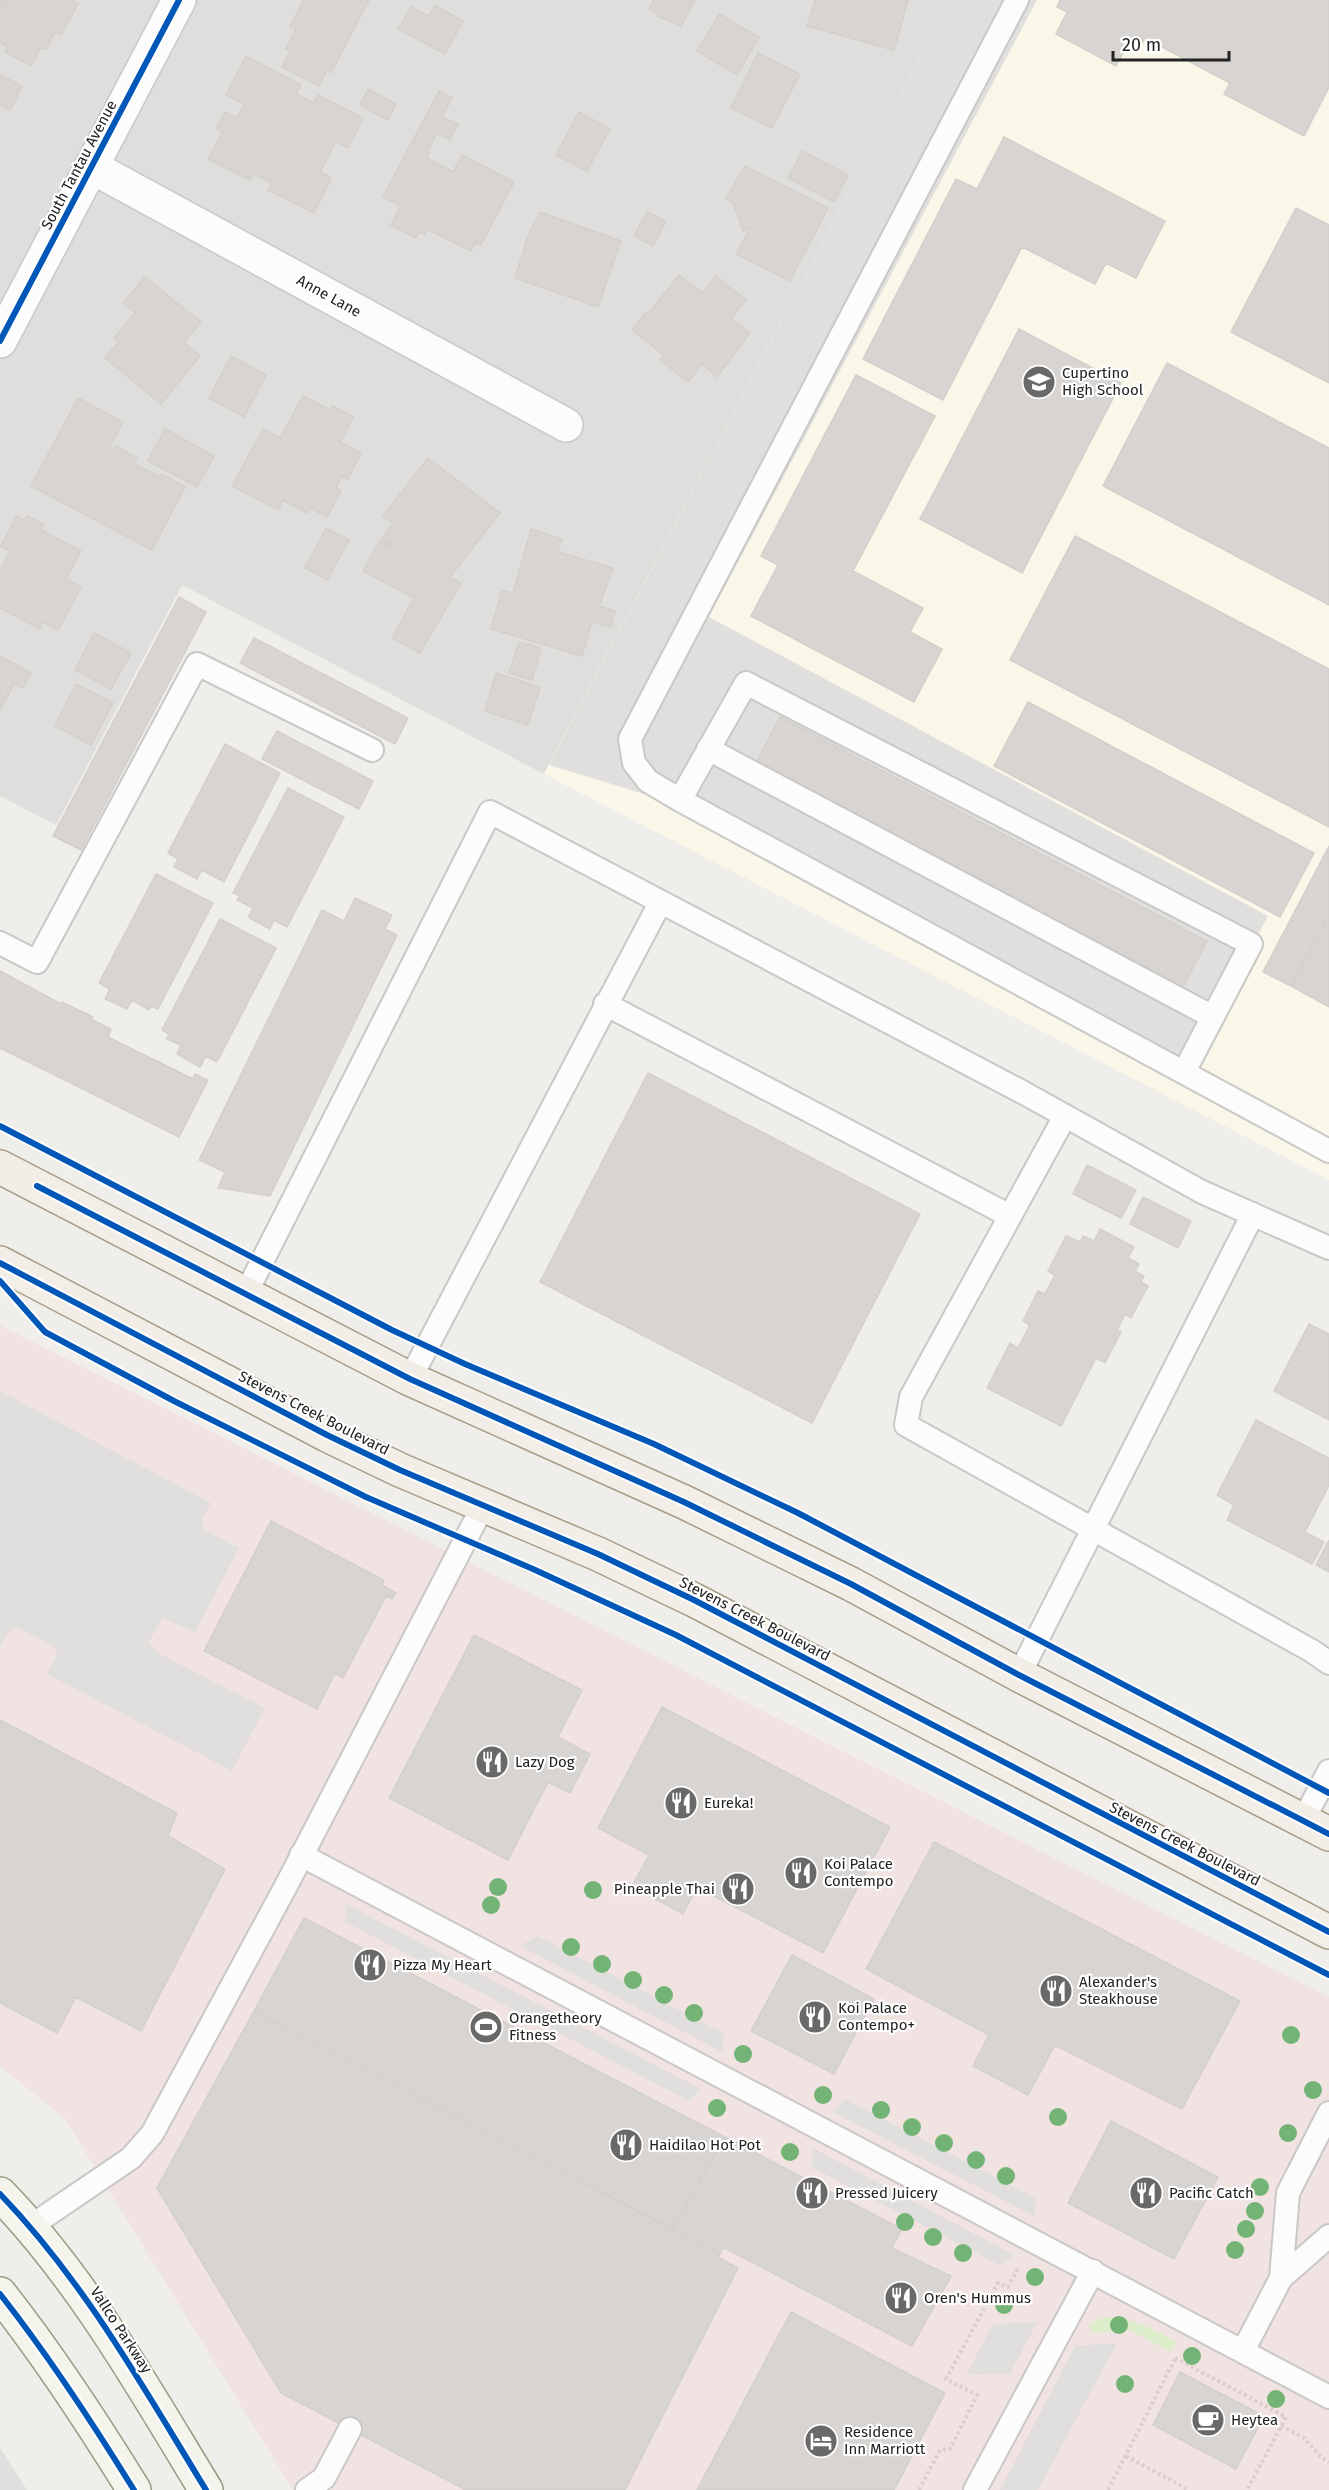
<svg xmlns="http://www.w3.org/2000/svg" width="1329" height="2490" font-family="'Fira Sans',sans-serif">
  <style>
    .residential { fill: #dfdedc }
    .commercial { fill: #f1e3e1 }
    .education { fill: #f8f7e8 }
    .grass { fill: #ddeccb }
    .parking { fill: #e0dfde }
    .building { fill: #d7d4d2; stroke: #d3d0cc; stroke-width: 1.5 }
    .lines { fill: none; stroke-linecap: round; stroke-linejoin: round }
    .service-casing { stroke: #c9c8c7; stroke-width: 26 }
    .minor-casing { stroke: #c9c8c7; stroke-width: 36 }
    .tertiary-casing { stroke: #c9c8c7; stroke-width: 36 }
    .secondary-casing { stroke: #999a82; stroke-width: 36 }
    .primary-casing { stroke: #a79c86; stroke-width: 36 }
    .path { stroke: #dccecd; stroke-width: 4; stroke-dasharray: 3 3; stroke-linecap: butt }
    .service { stroke: #fdfcfc; stroke-width: 22 }
    .minor { stroke: #fdfcfc; stroke-width: 33 }
    .tertiary { stroke: #fdfcfc; stroke-width: 33 }
    .secondary { stroke: #f4f4ed; stroke-width: 33 }
    .primary { stroke: #f3ede7; stroke-width: 33 }
    .cycleway-casing { stroke: #fff; stroke-width: 10 }
    .cycleway { stroke: #0057b8; stroke-width: 6 }
    .tree { fill: #73b476 }
    .labels { text-anchor: middle; dominant-baseline: central; stroke-width: 4.5; stroke-linejoin: round; paint-order: stroke }
    .street-label { font-size: 15px; fill: #222; stroke: #fff }
    .poi-label { font-size: 15px; fill: #222; stroke: #fff; text-anchor: start }
  </style>
  <rect width="100%" height="100%" fill="#f0eeeb"/>
  <path class="residential" d="M0 0H950L544 774 182 585 56 825 0 796Z"/>
  <path class="commercial" d="M0 1325 1329 1997V2490H293L65 2119 0 2066Z"/>
  <path class="education" d="M950 0H1329V1180L544 774Z"/>
  <path class="grass" d="M1109 2317C1135 2319 1155 2330 1177 2342L1171 2352 1129 2330 1095 2333 1088 2327 1096 2320Z"/>
  <path class="parking" d="M950 0H1037L709 617 1268 916 1184 1072 704 812 549 765Z
    M0 1391 211 1503 203 1518V1529L239 1548 195 1632 163 1618 149 1641 156 1652 265 1708 232 1771 47 1674 56 1657 57 1651 52 1645 18 1628 12 1629 8 1633 0 1648Z
    M346 1904 701 2089 689 2101 345 1922Z
    M538 1936 725 2034 722 2052 520 1946Z
    M845 2099 1037 2199 1034 2216 833 2112Z
    M813 2148 1014 2255 1001 2266 811 2167Z
    M1037 2322 1010 2374 966 2375 993 2324Z
    M1117 2343 1038 2490H1000L1075 2346Z
    M0 2448 27 2490H0Z"/>
  <path class="building" d="M0 0H72L78 4 61 35 55 32 46 50 41 47 31 66 5 52 8 47 0 43Z
    M304 0H369L331 73 327 70 319 86 282 67 290 51 286 49 296 29 290 26Z
    M654 0H695L681 26 657 16 658 14 649 9Z
    M815 0H908L894 50 807 26Z
    M1060 0H1329V87L1304 136 1224 94 1230 83 1145 38 1139 49 1128 44 1116 66 1056 34 1067 12 1057 7Z
    M435 5 463 21 445 54 398 29 411 7 429 16Z
    M719 14 759 37 737 75 697 51Z
    M758 53 800 74 772 128 731 108Z
    M246 56 301 85 296 94 314 103 318 95 363 118 348 148 336 142 320 172 330 177V181L314 213 268 190 272 183 254 174 250 180 208 159 223 132 216 129 225 112 237 118 244 104 226 95Z
    M0 75 22 86 10 110 0 105Z
    M368 89 396 104 388 120 360 105Z
    M439 91 452 98 442 117 458 124 450 140 437 133 427 152 429 153 427 158 453 172 462 155 514 182 481 245 476 242 471 251 427 229 424 234 419 232 416 238 391 225 401 206 383 197Z
    M579 112 610 129 587 171 556 155Z
    M1004 137 1165 221 1136 278 1106 263 1095 284 1022 247 943 400 863 359 956 179 977 189Z
    M802 151 848 175 834 202 788 178Z
    M745 166 828 208 790 281 736 254 750 228 743 231 733 202 726 199Z
    M1296 208 1329 225V383L1231 332Z
    M540 212 621 241 598 307 515 278 528 236Z
    M647 212 666 221 653 246 634 236Z
    M679 275 702 293 716 276 746 300 731 318 750 333 717 377 702 364 688 382 660 360 664 355 632 330 646 312 648 314Z
    M145 277 201 322 184 342 200 356 161 404 105 358 119 342 114 338 135 313 123 303Z
    M1019 329 1121 383 1022 573 920 519Z
    M231 356 266 375 244 417 209 398Z
    M1167 363 1329 448V605L1103 486Z
    M856 375 935 416 853 571 923 608 910 632 942 649 914 702 751 616 778 565 761 556Z
    M303 396 330 410 333 406 353 417 340 442 361 453 348 479 342 476 336 488 341 491 327 517 311 508 307 513 283 500 278 510 232 486 263 429 280 438Z
    M78 398 123 422 110 447 114 450 116 446 137 458 134 464 160 477 162 474 185 487 152 550 31 486Z
    M165 429 214 456 197 487 148 461Z
    M428 458 500 513 450 577 461 583 420 653 392 638 414 598 363 571 380 540 392 547 382 538 393 524 383 516Z
    M17 516 25 521 27 516 44 524 41 530 81 551 66 579 81 587 58 630 43 622 40 629 0 608V570L10 551 1 546Z
    M326 528 349 540 327 580 305 568Z
    M531 529 562 539 558 552 613 568 599 606 615 611 611 627 592 622 582 656 491 629 502 590 513 593Z
    M1075 536 1329 669V827L1010 660Z
    M179 597 206 612 81 850 53 836Z
    M94 633 131 653 111 689 75 670Z
    M254 638 408 718 395 744 240 663Z
    M519 642 541 648 532 680 509 673Z
    M0 656 31 673 23 688 14 684 0 710Z
    M496 673 540 687 528 725 485 711Z
    M76 684 113 703 91 745 55 726Z
    M1028 702 1314 853 1280 917 994 766Z
    M780 717 1207 941 1182 989 755 765Z
    M277 731 373 781 359 809 262 759Z
    M225 744 280 773 224 882 202 870 197 879 174 867 178 859 168 853Z
    M288 788 344 817 287 927 274 920 270 929 248 917 253 908 237 900 240 896 233 893Z
    M1329 846V914L1291 986 1263 972Z
    M156 874 213 903 158 1009 151 1006 149 1010 132 1000 127 1009 105 999 110 989 99 983Z
    M355 898 392 915 385 929 397 935 270 1196 218 1188 225 1172 199 1160 322 910 344 921Z
    M1329 914V1007L1291 986Z
    M220 919 276 948 217 1062 206 1056 200 1067 177 1054 181 1045 167 1039 169 1034 162 1030Z
    M0 971 61 1004 62 1002 93 1017 91 1019 111 1029 108 1037 193 1079 195 1074 208 1080 179 1137 0 1048Z
    M648 1073 920 1214 812 1423 540 1282Z
    M1087 1165 1136 1190 1121 1218 1073 1194Z
    M1143 1197 1191 1221 1178 1248 1130 1224Z
    M1100 1229 1134 1247 1128 1258 1139 1264 1135 1271 1144 1276 1141 1282 1148 1286 1131 1318 1125 1314 1117 1330 1121 1332 1105 1363 1096 1358 1061 1426 987 1388 1010 1343 1018 1348 1030 1325 1023 1321 1038 1291 1045 1294 1055 1275 1048 1271 1066 1236 1080 1242 1083 1236 1094 1241Z
    M1309 1324 1329 1334V1420L1274 1391Z
    M1256 1420 1329 1458V1485L1305 1532 1324 1542 1312 1564 1227 1520 1234 1505 1217 1495Z
    M271 1521 384 1580 382 1585 396 1593 392 1599 386 1596 343 1678 335 1673 317 1709 204 1651Z
    M1329 1540V1572L1316 1565Z
    M474 1635 582 1690 558 1737 590 1754 570 1793 548 1782 508 1860 389 1798Z
    M662 1707 890 1827 823 1953 697 1887 683 1914 632 1886 649 1855 598 1828Z
    M0 1720 177 1813 168 1836 225 1869 141 2031 76 1997 57 2033 0 2003Z
    M934 1842 1240 2001 1182 2109 1055 2045 1028 2095 973 2066 989 2035 866 1969Z
    M304 1918 725 2137 672 2229 254 2011Z
    M792 1955 874 1999 834 2074 751 2031Z
    M254 2011 672 2229 720 2254 718 2257 738 2268 625 2490H466L281 2393 157 2188Z
    M1111 2121 1218 2177 1174 2259 1068 2203Z
    M725 2137 902 2229 892 2248 951 2276 912 2346 723 2247 720 2254 672 2229Z
    M791 2312 945 2393 894 2490H697Z
    M1180 2372 1264 2416 1236 2469 1153 2425Z"/>
  <g class="lines">
    <defs>
      <path id="service" d="M1017 0 630 739 634 763 648 781 680 800 1329 1151
        M708 749 1213 1017
        M680 800 746 683 1251 944 1184 1072
        M0 943 37 962 197 664 372 750
        M605 1004 1010 1216
        M1065 1116 911 1397 906 1425 1312 1651 1329 1663
        M245 1295 490 812 1024 1093 1202 1192 1329 1248
        M410 1379 660 903
        M1019 1675 1253 1214
        M1303 1821 1329 1771
        M301 1855 1329 2397
        M31 2226 131 2158 152 2134 287 1884 483 1506
        M1281 2278 1288 2193 1329 2113
        M1243 2351 1281 2278 1329 2236
        M307 2490 324 2478 350 2429
        M975 2490 1093 2271"/>
      <path id="minor" d="M92 167 566 425"/>
      <path id="tertiary" d="M0 341 179 0"/>
      <path id="secondary" d="M0 2194C84 2281 143 2387 206 2490
        M0 2294C49 2356 92 2422 134 2490"/>
      <path id="primary" d="M0 1167 410 1379 684 1502 851 1584 1019 1675 1329 1834
        M0 1263 327 1435 400 1470 598 1554 694 1600 1329 1932"/>
    </defs>
    <use href="#service" class="service-casing"/>
    <use href="#minor" class="minor-casing"/>
    <use href="#tertiary" class="tertiary-casing"/>
    <use href="#secondary" class="secondary-casing"/>
    <use href="#primary" class="primary-casing"/>
    <path class="path" d="M1175 2358 1286 2417 1247 2490
      M1281 2426 1303 2437 1322 2458 1329 2462
      M1126 2456 1189 2490
      M919 2490 940 2450 950 2449 977 2395 946 2379 998 2283 1008 2287 1018 2268
      M1108 2490 1176 2357"/>
    <use href="#service" class="service"/>
    <use href="#minor" class="minor"/>
    <use href="#tertiary" class="tertiary"/>
    <use href="#secondary" class="secondary"/>
    <use href="#primary" class="primary"/>
    <defs>
      <path id="cycleway" d="M0 341 179 0
        M0 1126 392 1330 465 1364 654 1444 798 1513 1329 1793
        M37 1186 410 1379 684 1502 851 1584 1019 1675 1329 1834
        M0 1263 327 1435 400 1470 598 1554 694 1600 1329 1932
        M0 1281 45 1332 174 1401 366 1497 533 1569 676 1635 1329 1975
        M0 2194C84 2281 143 2387 206 2490
        M0 2294C49 2356 92 2422 134 2490"/>
    </defs>
    <use href="#cycleway" class="cycleway-casing"/>
    <use href="#cycleway" class="cycleway"/>
  </g>
  <g class="tree">
    <circle cx="498" cy="1887" r="9"/>
    <circle cx="593" cy="1890" r="9"/>
    <circle cx="491" cy="1905" r="9"/>
    <circle cx="571" cy="1947" r="9"/>
    <circle cx="602" cy="1964" r="9"/>
    <circle cx="633" cy="1980" r="9"/>
    <circle cx="664" cy="1995" r="9"/>
    <circle cx="694" cy="2013" r="9"/>
    <circle cx="1291" cy="2035" r="9"/>
    <circle cx="743" cy="2054" r="9"/>
    <circle cx="1313" cy="2090" r="9"/>
    <circle cx="823" cy="2095" r="9"/>
    <circle cx="717" cy="2108" r="9"/>
    <circle cx="881" cy="2110" r="9"/>
    <circle cx="1058" cy="2117" r="9"/>
    <circle cx="912" cy="2127" r="9"/>
    <circle cx="1288" cy="2133" r="9"/>
    <circle cx="944" cy="2143" r="9"/>
    <circle cx="790" cy="2152" r="9"/>
    <circle cx="976" cy="2160" r="9"/>
    <circle cx="1006" cy="2176" r="9"/>
    <circle cx="1260" cy="2187" r="9"/>
    <circle cx="1255" cy="2211" r="9"/>
    <circle cx="905" cy="2222" r="9"/>
    <circle cx="1246" cy="2229" r="9"/>
    <circle cx="933" cy="2237" r="9"/>
    <circle cx="1235" cy="2250" r="9"/>
    <circle cx="963" cy="2253" r="9"/>
    <circle cx="1035" cy="2277" r="9"/>
    <circle cx="1004" cy="2305" r="9"/>
    <circle cx="1119" cy="2325" r="9"/>
    <circle cx="1192" cy="2356" r="9"/>
    <circle cx="1125" cy="2384" r="9"/>
    <circle cx="1276" cy="2399" r="9"/>
  </g>
  <defs>
    <symbol id="school-disc" viewBox="-11 -11 22 22"><circle r="9.5" fill="#6a6968" stroke="#fff"/><path d="M0-5L7-2L0 1L-7-2ZM-4 1L0 2.5L4 1V4Q0 6-4 4Z" fill="#fff"/></symbol>
    <symbol id="restaurant-disc" viewBox="-11 -11 22 22"><circle r="9.5" fill="#6a6968" stroke="#fff"/><path d="M-5-6h1v4h1v-4h1v4h1v-4h1v5L-1.5 .5V6h-2V.5L-5-1ZM5-6V6H3V1.5H1.5Q1.5-4 5-6Z" fill="#fff"/></symbol>
    <symbol id="stadium-disc" viewBox="-11 -11 22 22"><circle r="9.5" fill="#6a6968" stroke="#fff"/><path d="M0-5a6.5 5 0 1 0 0 10a6.5 5 0 1 0 0-10ZM-3.5-1.8h7v3.6h-7Z" fill="#fff"/></symbol>
    <symbol id="cafe-disc" viewBox="-11 -11 22 22"><circle r="9.5" fill="#6a6968" stroke="#fff"/><path d="M-5.5-4.5H6V0H3Q3 3.5 0 3.5H-2.5Q-5.5 3.5-5.5 0ZM3-3.2v2h1.7v-2ZM-6 4.5H4V6H-6Z" fill="#fff"/></symbol>
    <symbol id="hotel-disc" viewBox="-11 -11 22 22"><circle r="9.5" fill="#6a6968" stroke="#fff"/><path d="M-6-4.5h1.5V1H6V5H4.5V3h-9V5H-6ZM-4 0a1.8 1.8 0 1 1 3.6 0ZM.5 0V-2.5h3Q6-2.5 6 0Z" fill="#fff"/></symbol>
  </defs>
  <g fill-rule="evenodd">
    <use href="#school-disc" x="1020" y="363" width="38" height="38"/>
    <use href="#restaurant-disc" x="473" y="1743" width="38" height="38"/>
    <use href="#restaurant-disc" x="662" y="1784" width="38" height="38"/>
    <use href="#restaurant-disc" x="782" y="1854" width="38" height="38"/>
    <use href="#restaurant-disc" x="719" y="1870" width="38" height="38"/>
    <use href="#restaurant-disc" x="351" y="1946" width="38" height="38"/>
    <use href="#restaurant-disc" x="1037" y="1972" width="38" height="38"/>
    <use href="#restaurant-disc" x="796" y="1998" width="38" height="38"/>
    <use href="#stadium-disc" x="467" y="2008" width="38" height="38"/>
    <use href="#restaurant-disc" x="607" y="2126" width="38" height="38"/>
    <use href="#restaurant-disc" x="793" y="2174" width="38" height="38"/>
    <use href="#restaurant-disc" x="1127" y="2174" width="38" height="38"/>
    <use href="#restaurant-disc" x="882" y="2279" width="38" height="38"/>
    <use href="#cafe-disc" x="1189" y="2401" width="38" height="38"/>
    <use href="#hotel-disc" x="802" y="2422" width="38" height="38"/>
  </g>
  <g class="labels">
    <g class="street-label">
      <text transform="translate(79 165) rotate(-62)">South Tantau Avenue</text>
      <text transform="translate(329 296) rotate(29)">Anne Lane</text>
      <text transform="translate(314 1413) rotate(27)">Stevens Creek Boulevard</text>
      <text transform="translate(755 1619) rotate(27)">Stevens Creek Boulevard</text>
      <text transform="translate(1185 1844) rotate(27)">Stevens Creek Boulevard</text>
      <text transform="translate(121 2330) rotate(57)">Vallco Parkway</text>
    </g>
    <g class="poi-label">
      <text x="1062" y="373">Cupertino<tspan x="1062" dy="17">High School</tspan></text>
      <text x="515" y="1762">Lazy Dog</text>
      <text x="704" y="1803">Eureka!</text>
      <text x="824" y="1864">Koi Palace<tspan x="824" dy="17">Contempo</tspan></text>
      <text x="715" y="1889" text-anchor="end">Pineapple Thai</text>
      <text x="393" y="1965">Pizza My Heart</text>
      <text x="1079" y="1982">Alexander's<tspan x="1079" dy="17">Steakhouse</tspan></text>
      <text x="838" y="2008">Koi Palace<tspan x="838" dy="17">Contempo+</tspan></text>
      <text x="509" y="2018">Orangetheory<tspan x="509" dy="17">Fitness</tspan></text>
      <text x="649" y="2145">Haidilao Hot Pot</text>
      <text x="835" y="2193">Pressed Juicery</text>
      <text x="1169" y="2193">Pacific Catch</text>
      <text x="924" y="2298">Oren's Hummus</text>
      <text x="1231" y="2420">Heytea</text>
      <text x="844" y="2432">Residence<tspan x="844" dy="17">Inn Marriott</tspan></text>
    </g>
  </g>
  <path d="M1113 51v9h116v-9" fill="none" stroke="#222222" stroke-width="3"/>
  <text x="1122" y="51" font-size="18" fill="#222222" stroke="#ffffff" stroke-width="4.5" paint-order="stroke">20 m</text>
</svg>
